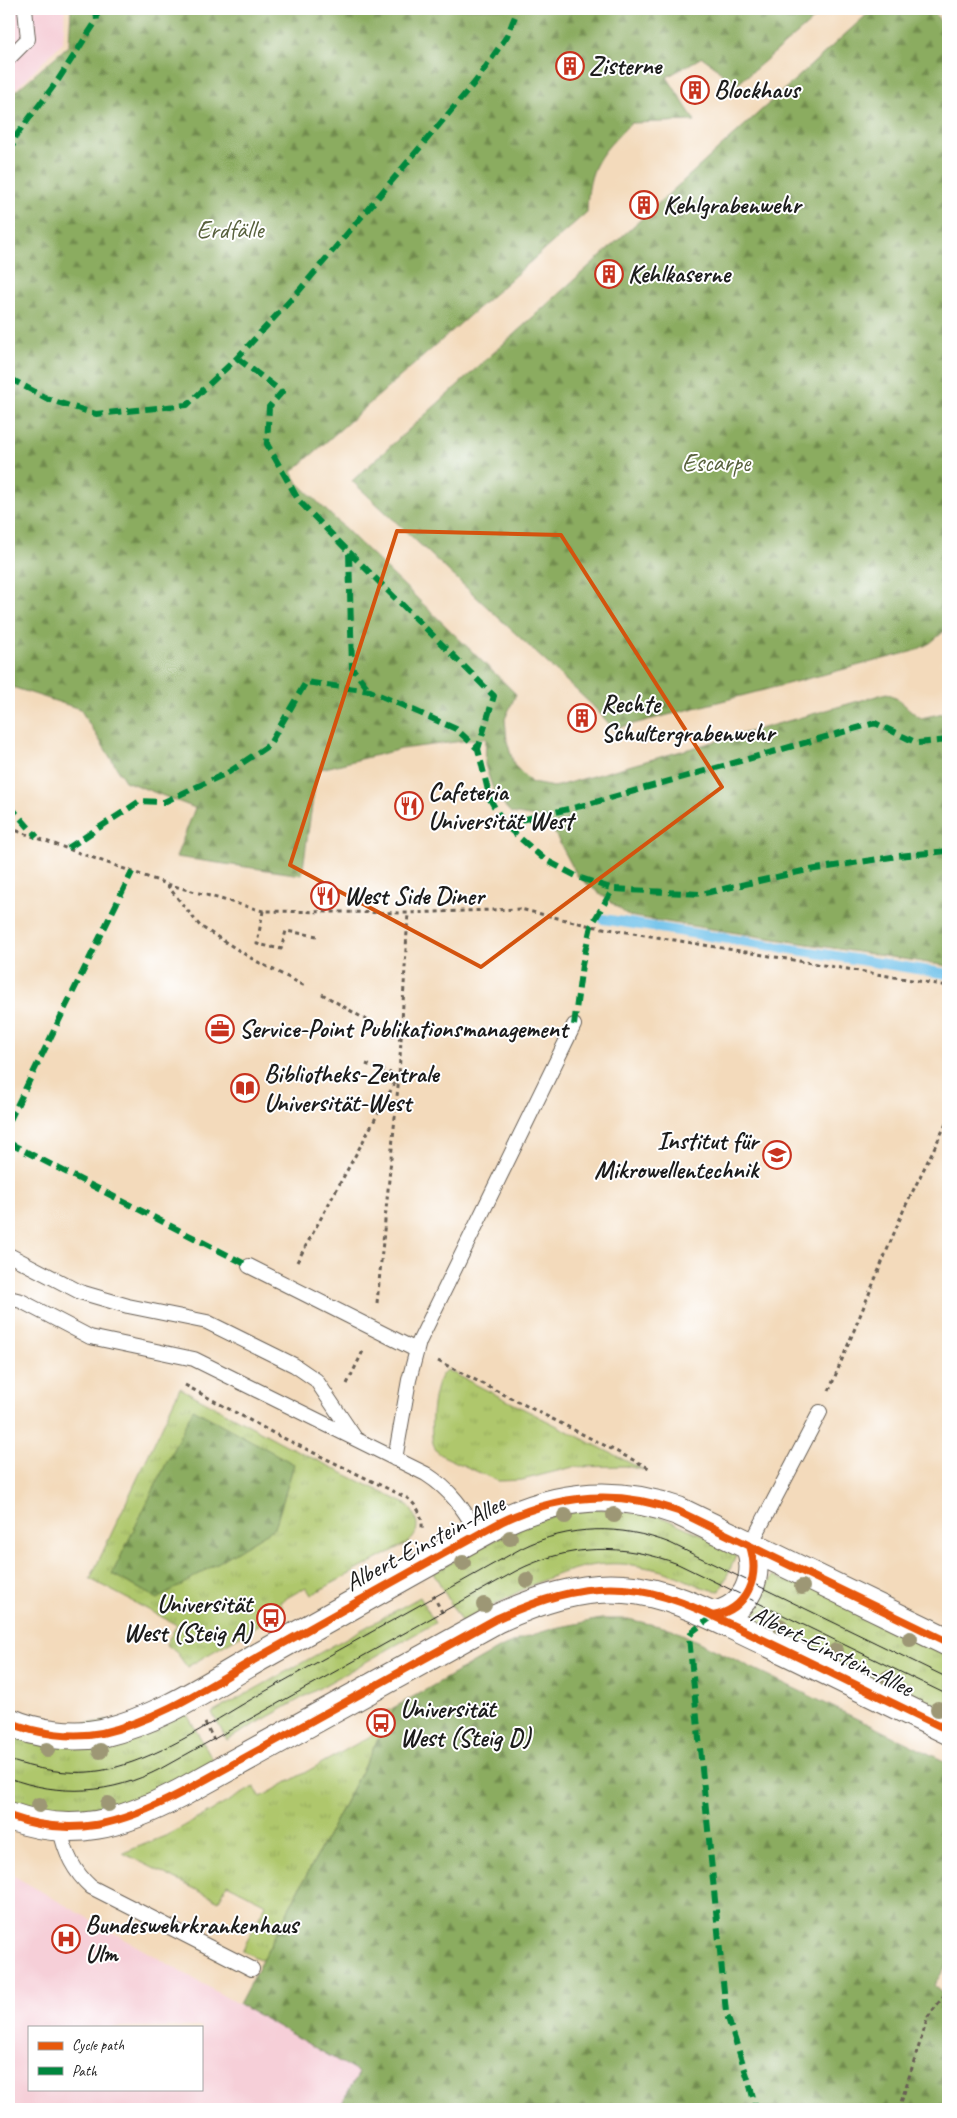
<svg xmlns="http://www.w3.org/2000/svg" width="957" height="2118" font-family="Caveat,sans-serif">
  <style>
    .built { fill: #f6cfd8; fill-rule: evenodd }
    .grass { fill: url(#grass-tufts); stroke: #667244 }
    .forest { fill: url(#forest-firs); stroke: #54643e }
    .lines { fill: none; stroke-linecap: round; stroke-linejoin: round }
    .stream { stroke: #6ec1ea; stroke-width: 10 }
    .service-casing { stroke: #675e54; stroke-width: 16 }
    .tertiary-casing { stroke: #675e54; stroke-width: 30 }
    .path { stroke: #675e54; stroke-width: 3; stroke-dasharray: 4 4; stroke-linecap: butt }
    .service { stroke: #fff; stroke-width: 14 }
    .tertiary { stroke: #fff; stroke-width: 28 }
    .tram { stroke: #1c1c1c; stroke-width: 1 }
    .quiet { stroke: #00873e; stroke-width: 6; stroke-dasharray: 12 6; stroke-linecap: butt }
    .cycleway-casing { stroke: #fff; stroke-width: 11 }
    .cycleway { stroke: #e8590c; stroke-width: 8 }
    .tree { fill: #9d9775 }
    .marked { fill: none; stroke: #d4530e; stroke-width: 4; stroke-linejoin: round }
    .labels { text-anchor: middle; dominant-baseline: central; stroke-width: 4; stroke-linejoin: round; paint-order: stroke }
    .poi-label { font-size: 25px; font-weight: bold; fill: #1c1c1c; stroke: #fff; text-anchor: start }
    .park-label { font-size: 25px; fill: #57603c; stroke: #fff }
    .street-label { font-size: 25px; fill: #1c1c1c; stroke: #fff }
  </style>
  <defs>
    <pattern id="grass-tufts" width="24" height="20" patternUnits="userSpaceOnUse" patternTransform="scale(1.25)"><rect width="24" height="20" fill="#afc76c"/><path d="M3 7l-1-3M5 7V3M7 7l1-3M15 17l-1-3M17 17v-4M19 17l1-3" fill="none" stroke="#96aa5d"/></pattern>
    <pattern id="forest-firs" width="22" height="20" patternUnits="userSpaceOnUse" patternTransform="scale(1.25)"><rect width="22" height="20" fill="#8bac60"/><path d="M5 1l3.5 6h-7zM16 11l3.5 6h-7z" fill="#718b4e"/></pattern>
  </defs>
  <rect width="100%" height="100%" fill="#fff"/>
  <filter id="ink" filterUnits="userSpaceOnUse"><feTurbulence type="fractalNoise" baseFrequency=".02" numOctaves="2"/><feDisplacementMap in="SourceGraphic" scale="10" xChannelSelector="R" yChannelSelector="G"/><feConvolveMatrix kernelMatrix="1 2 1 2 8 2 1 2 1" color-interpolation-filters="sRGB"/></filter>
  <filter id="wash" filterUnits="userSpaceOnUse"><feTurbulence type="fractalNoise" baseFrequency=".0096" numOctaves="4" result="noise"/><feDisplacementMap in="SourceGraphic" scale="20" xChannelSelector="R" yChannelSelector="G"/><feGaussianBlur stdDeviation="1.12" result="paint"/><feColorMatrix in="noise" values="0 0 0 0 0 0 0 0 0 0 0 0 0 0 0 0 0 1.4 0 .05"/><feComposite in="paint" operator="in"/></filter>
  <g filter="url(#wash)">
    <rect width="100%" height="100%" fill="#f3dabb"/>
    <path class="built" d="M9 9H65L63 42 19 86 9 92Z
      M9 1873 359 2073 338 2109H9ZM29 2027H201V2089H29Z"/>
    <path class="grass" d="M447 1370 451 1372 644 1470 625 1466 573 1467 522 1480 498 1481 445 1457C440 1454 436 1452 434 1446 428 1433 433 1375 447 1370Z
      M180 1388 286 1445 408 1505C417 1517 422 1531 409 1542L311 1595 306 1587 280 1602 284 1610 187 1667 177 1653 166 1644 177 1625 90 1579Z
      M592 1508 659 1516 732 1548 736 1556 720 1591C703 1590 690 1581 674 1575 664 1571 654 1569 644 1567 576 1552 519 1592 462 1623L433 1572 530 1522Z
      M787 1573 948 1653V1718L756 1624 759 1617 753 1614 773 1575 783 1580Z
      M420 1597 435 1623 227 1740 212 1713Z
      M395 1707 262 1960 242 1951 266 1904 227 1884 219 1901 123 1853 170 1834 254 1787 261 1797 376 1733 369 1722Z
      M185 1711 215 1763C171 1787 109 1821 57 1816 41 1815 24 1809 9 1805V1733Z"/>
    <path class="forest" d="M71 9H826L733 88 717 68 702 57 667 77 695 121 631 123C600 154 588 166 587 212L292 472 298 483 516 694 505 719 507 741 514 765 532 783 554 787 887 693C901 699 908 710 921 718L948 712V966L629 916 578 877 547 819 511 813 495 795 485 765 486 738 401 749 317 770 302 875 176 857 195 808 125 781 80 709 9 686V97L69 45Z
      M873 9H933L948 36V628L930 643 914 651 614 729 591 704 352 481Z
      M193 1409 294 1464 275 1528 158 1599 112 1574Z
      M601 1619H628L672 1629 948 1763V1963L934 1985 948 1998V2109H338L359 2073 239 2004 395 1707 498 1649 526 1637 555 1628Z"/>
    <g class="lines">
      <path class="stream" d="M603 919 948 974"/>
    </g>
  </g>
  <g filter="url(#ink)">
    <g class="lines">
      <defs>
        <path id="service" d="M9 58 28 39 25 9
          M9 1255 80 1292 128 1306 207 1322 294 1365 316 1380 355 1438
          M249 1266 416 1350
          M9 1298 21 1301 90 1337 194 1359 426 1474C451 1490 464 1509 478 1534
          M395 1459 409 1380 419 1342 574 1025
          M750 1546 820 1412
          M60 1828C64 1851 73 1871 91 1887L252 1969"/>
        <path id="tertiary" d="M713 1616C748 1609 760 1577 750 1546
          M9 1722C36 1734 73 1739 102 1733 159 1720 209 1686 259 1657 340 1612 420 1566 501 1522 559 1494 617 1489 678 1511L948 1642
          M9 1816C73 1839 122 1824 181 1793L496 1619C536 1601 580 1585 624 1589 672 1592 718 1619 761 1639 824 1669 886 1700 948 1730"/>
      </defs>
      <use href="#service" class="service-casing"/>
      <use href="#tertiary" class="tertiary-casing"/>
      <path class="path" d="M9 828 167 884 263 911 408 913 520 909 591 926 948 986
        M167 885 200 926 254 960 305 986
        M263 911 257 944 281 949 286 931 317 936
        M322 994 399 1039
        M366 1064 399 1076
        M297 1262 397 1079
        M377 1303 399 1076 408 913
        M438 1361 651 1469
        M347 1384 364 1349
        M185 1385 275 1434 407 1498C418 1506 423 1516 422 1530
        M829 1391 904 1209 948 1120
        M433 1595 443 1614
        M205 1723 214 1740
        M899 2109 928 2017 948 1990"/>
      <use href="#service" class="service"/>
      <use href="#tertiary" class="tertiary"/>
      <path class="tram" d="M9 1760C41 1771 79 1777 113 1768 167 1754 216 1719 264 1692 350 1644 436 1596 522 1548 569 1525 620 1524 670 1543L948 1678
        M9 1778C60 1797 112 1794 160 1769L516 1571C569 1544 623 1543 678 1564L948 1695"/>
      <path class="quiet" d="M9 155 16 136 58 80 97 20 96 9
        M237 358 282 392 269 407 267 444 299 501 349 552 352 668 370 691
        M9 378 50 400 96 414 187 405 237 358 298 292 476 81 507 36 518 9
        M349 552 494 696 478 749
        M9 805 37 837
        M504 824 581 806 875 723 917 743 948 740
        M68 848 140 801 164 802 229 772 269 745 306 682 370 691 456 729 478 749 490 799 504 824 544 859 578 877 613 889 701 894 803 871 898 856 948 851
        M574 1025 582 965 591 926 613 889
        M9 1122 132 872
        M9 1143 249 1266
        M713 1616 693 1631 689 1637 726 2012 749 2082 756 2109"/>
      <defs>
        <path id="cycleway" d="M713 1616C748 1609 760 1577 750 1546
          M9 1722C36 1734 73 1739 102 1733 159 1720 209 1686 259 1657 340 1612 420 1566 501 1522 559 1494 617 1489 678 1511L948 1642
          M9 1816C73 1839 122 1824 181 1793L496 1619C536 1601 580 1585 624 1589 672 1592 718 1619 761 1639 824 1669 886 1700 948 1730"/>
      </defs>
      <use href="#cycleway" class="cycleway-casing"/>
      <use href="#cycleway" class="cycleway"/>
    </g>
    <g class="tree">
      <circle cx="614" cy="1515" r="8"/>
      <circle cx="565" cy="1516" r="8"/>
      <circle cx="510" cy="1538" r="8"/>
      <circle cx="463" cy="1563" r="8"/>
      <circle cx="527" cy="1580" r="8"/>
      <circle cx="802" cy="1587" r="8"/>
      <circle cx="484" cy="1605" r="8"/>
      <circle cx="780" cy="1626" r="8"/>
      <circle cx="910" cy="1639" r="8"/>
      <circle cx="836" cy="1651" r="8"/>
      <circle cx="888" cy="1678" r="8"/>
      <circle cx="938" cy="1709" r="8"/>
      <circle cx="47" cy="1750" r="8"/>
      <circle cx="100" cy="1751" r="8"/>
      <circle cx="108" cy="1804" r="8"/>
      <circle cx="39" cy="1805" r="8"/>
    </g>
  </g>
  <path class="marked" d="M397 531 561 535 722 787 481 967 290 865Z"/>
  <defs>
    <symbol id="building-ring" viewBox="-11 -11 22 22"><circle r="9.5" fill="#fff" stroke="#c8321e" stroke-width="1.5"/><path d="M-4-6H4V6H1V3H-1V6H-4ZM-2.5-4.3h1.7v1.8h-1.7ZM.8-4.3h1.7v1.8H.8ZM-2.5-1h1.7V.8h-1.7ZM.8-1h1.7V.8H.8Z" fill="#c8321e"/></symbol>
    <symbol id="restaurant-ring" viewBox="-11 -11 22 22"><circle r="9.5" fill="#fff" stroke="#c8321e" stroke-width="1.5"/><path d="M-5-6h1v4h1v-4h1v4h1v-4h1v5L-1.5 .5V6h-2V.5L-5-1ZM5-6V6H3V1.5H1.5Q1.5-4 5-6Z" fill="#c8321e"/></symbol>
    <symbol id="office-ring" viewBox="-11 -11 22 22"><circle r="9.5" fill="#fff" stroke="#c8321e" stroke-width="1.5"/><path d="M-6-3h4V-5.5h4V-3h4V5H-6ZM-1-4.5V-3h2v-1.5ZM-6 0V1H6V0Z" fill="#c8321e"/></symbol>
    <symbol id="library-ring" viewBox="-11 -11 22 22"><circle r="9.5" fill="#fff" stroke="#c8321e" stroke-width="1.5"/><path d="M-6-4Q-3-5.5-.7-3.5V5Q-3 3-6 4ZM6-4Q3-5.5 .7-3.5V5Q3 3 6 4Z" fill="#c8321e"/></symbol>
    <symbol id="university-ring" viewBox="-11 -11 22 22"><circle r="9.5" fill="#fff" stroke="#c8321e" stroke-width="1.5"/><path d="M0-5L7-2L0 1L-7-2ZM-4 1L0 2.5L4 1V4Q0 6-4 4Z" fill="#c8321e"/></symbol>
    <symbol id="bus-ring" viewBox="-11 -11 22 22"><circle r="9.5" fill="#fff" stroke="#c8321e" stroke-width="1.5"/><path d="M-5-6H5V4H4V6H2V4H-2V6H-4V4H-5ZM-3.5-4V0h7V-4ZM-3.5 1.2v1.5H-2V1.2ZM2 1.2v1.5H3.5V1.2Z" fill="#c8321e"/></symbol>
    <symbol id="hospital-ring" viewBox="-11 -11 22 22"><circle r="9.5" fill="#fff" stroke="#c8321e" stroke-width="1.5"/><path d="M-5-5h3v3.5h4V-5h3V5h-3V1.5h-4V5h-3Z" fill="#c8321e"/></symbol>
  </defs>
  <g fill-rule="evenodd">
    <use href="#building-ring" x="554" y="50" width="32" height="32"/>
    <use href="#building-ring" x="679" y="74" width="32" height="32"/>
    <use href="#building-ring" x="628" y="189" width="32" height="32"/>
    <use href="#building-ring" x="593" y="258" width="32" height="32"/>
    <use href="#building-ring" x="566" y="702" width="32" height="32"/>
    <use href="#restaurant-ring" x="393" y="790" width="32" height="32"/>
    <use href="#restaurant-ring" x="309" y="880" width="32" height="32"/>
    <use href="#office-ring" x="204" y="1013" width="32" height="32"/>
    <use href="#library-ring" x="229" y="1072" width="32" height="32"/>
    <use href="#university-ring" x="761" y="1139" width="32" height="32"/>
    <use href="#bus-ring" x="255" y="1602" width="32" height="32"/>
    <use href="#bus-ring" x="365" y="1707" width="32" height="32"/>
    <use href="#hospital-ring" x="50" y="1923" width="32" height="32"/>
  </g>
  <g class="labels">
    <g class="poi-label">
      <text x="589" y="66">Zisterne</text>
      <text x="714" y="90">Blockhaus</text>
      <text x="663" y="205">Kehlgrabenwehr</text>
      <text x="628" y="274">Kehlkaserne</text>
      <text x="601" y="704">Rechte<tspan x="601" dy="29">Schultergrabenwehr</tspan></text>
      <text x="428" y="792">Cafeteria<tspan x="428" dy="29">Universität West</tspan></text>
      <text x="344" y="896">West Side Diner</text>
      <text x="239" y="1029">Service-Point Publikationsmanagement</text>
      <text x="264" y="1074">Bibliotheks-Zentrale<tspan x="264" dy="29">Universität-West</tspan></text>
      <text x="758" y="1141" text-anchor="end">Institut für<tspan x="758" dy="29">Mikrowellentechnik</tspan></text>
      <text x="252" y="1604" text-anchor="end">Universität<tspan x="252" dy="29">West (Steig A)</tspan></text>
      <text x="400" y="1709">Universität<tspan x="400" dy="29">West (Steig D)</tspan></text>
      <text x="85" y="1925">Bundeswehrkrankenhaus<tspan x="85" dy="29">Ulm</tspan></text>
    </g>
    <g class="park-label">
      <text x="230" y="230">Erdfälle</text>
      <text x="716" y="463">Escarpe</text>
    </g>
    <g class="street-label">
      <text transform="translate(425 1543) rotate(-28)">Albert-Einstein-Allee</text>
      <text transform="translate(832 1651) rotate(26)">Albert-Einstein-Allee</text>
    </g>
  </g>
  <rect width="957" height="2118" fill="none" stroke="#fff" stroke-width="30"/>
  <rect x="28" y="2026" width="175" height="65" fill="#ffffff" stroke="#a4a4a4"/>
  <rect x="38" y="2042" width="25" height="8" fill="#e8590c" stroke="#a4a4a4"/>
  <text x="72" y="2050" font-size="15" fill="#1c1c1c">Cycle path</text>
  <rect x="38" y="2067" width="25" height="8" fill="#00873e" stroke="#a4a4a4"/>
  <text x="72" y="2076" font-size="15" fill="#1c1c1c">Path</text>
</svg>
